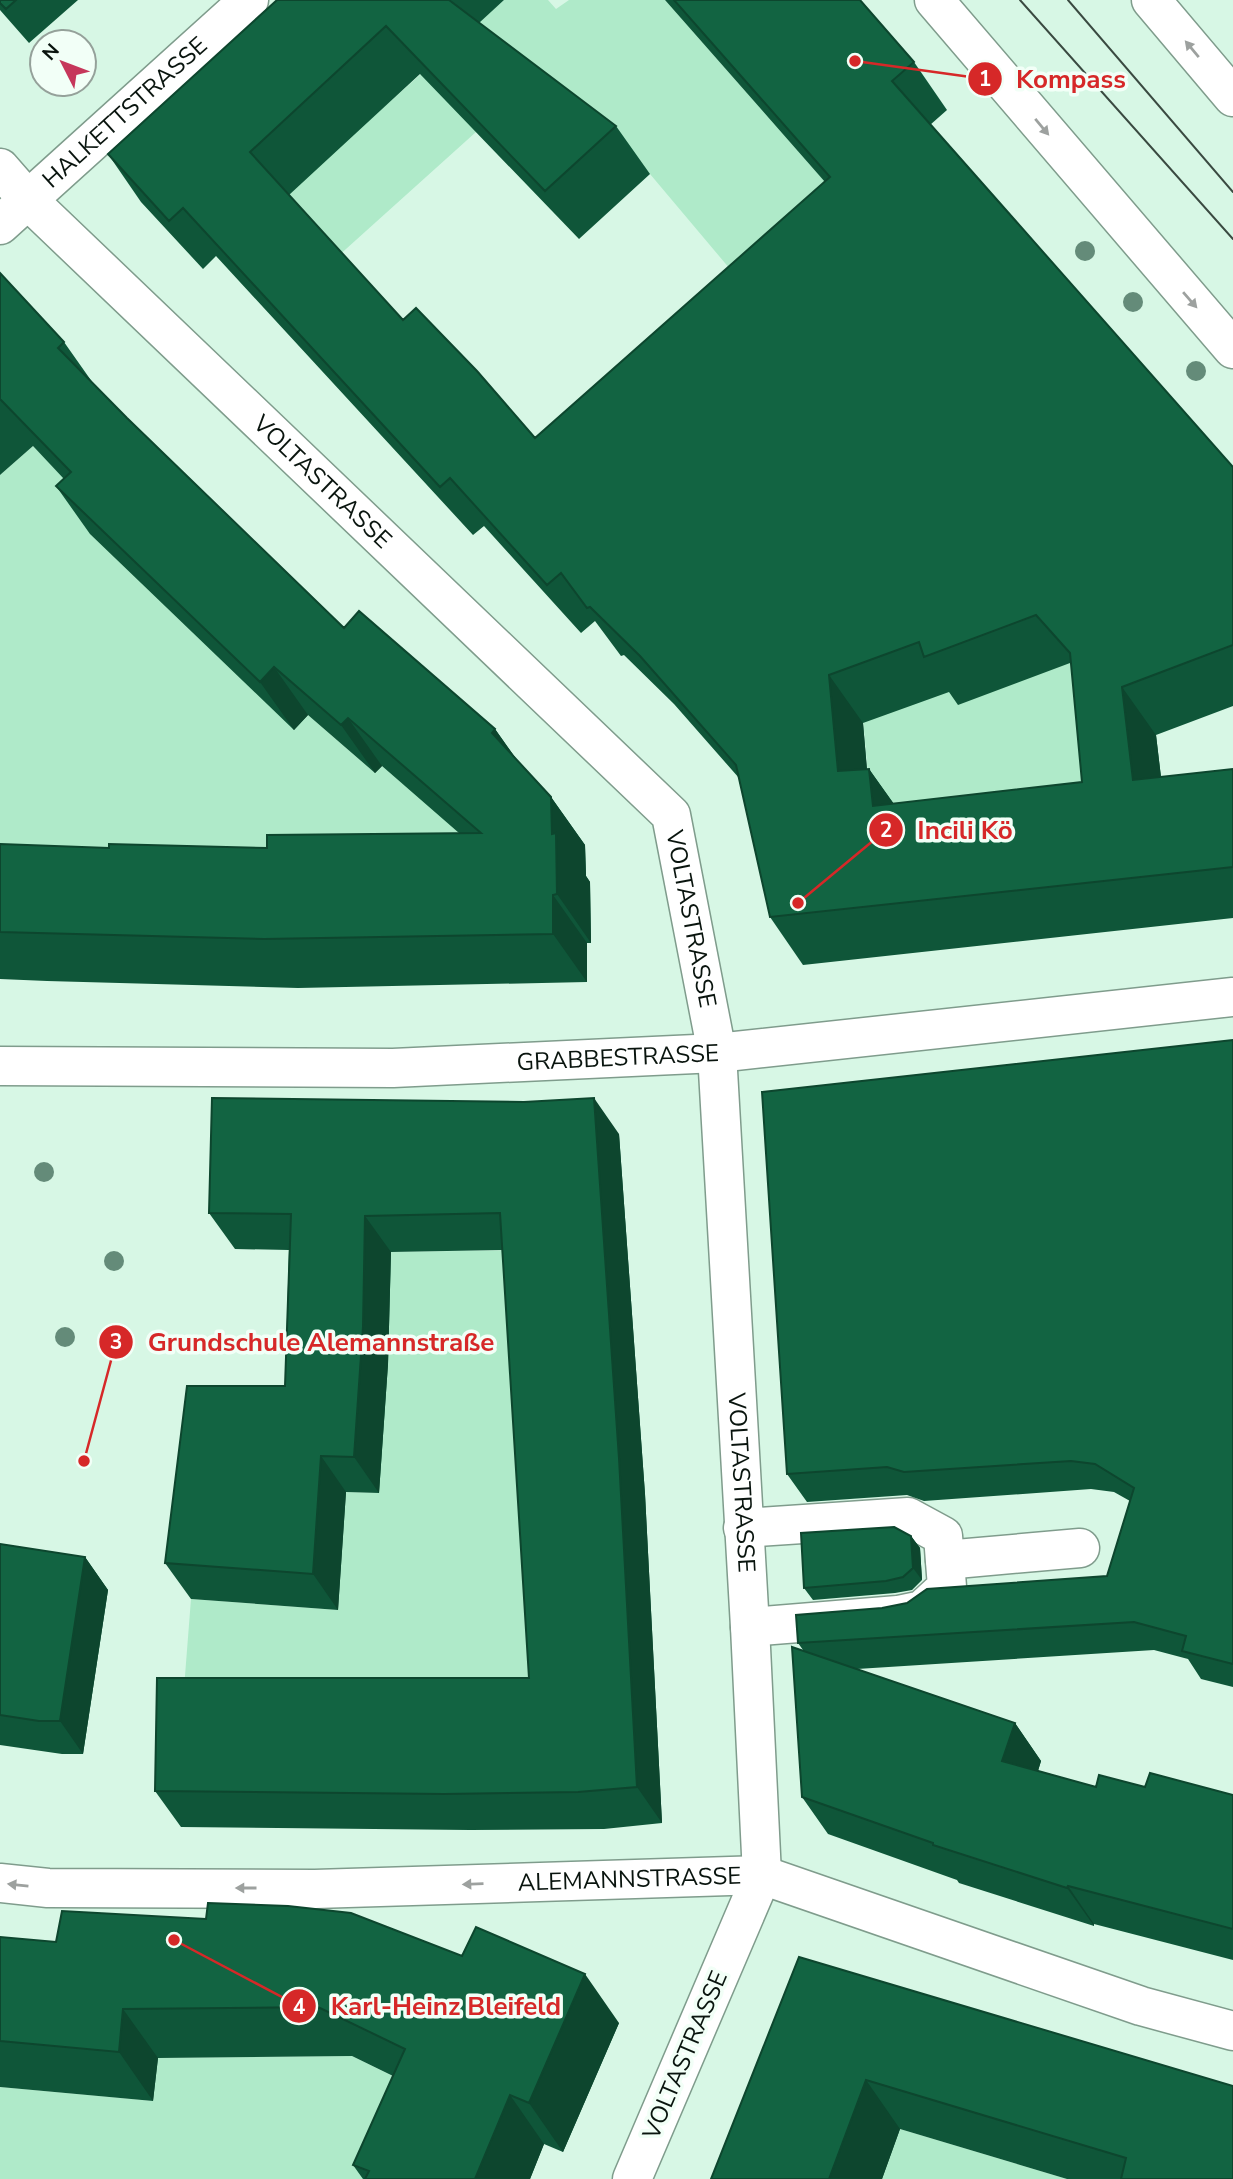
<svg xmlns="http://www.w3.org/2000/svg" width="1233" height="2179" font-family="'Nunito Sans',sans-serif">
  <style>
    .green { fill: #afeac9 }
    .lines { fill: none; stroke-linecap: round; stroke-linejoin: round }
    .minor-casing { stroke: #7f9c8c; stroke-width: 41 }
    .major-casing { stroke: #7f9c8c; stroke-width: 41 }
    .minor { stroke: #fff; stroke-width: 38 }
    .major { stroke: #fff; stroke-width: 38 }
    .tram { stroke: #3a4a41; stroke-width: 2 }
    .tree { fill: #648b79 }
    .wall { fill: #0f5639; fill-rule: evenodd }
    .shaded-wall { fill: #0d462e }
    .building { fill: #126442; stroke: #0d462e; stroke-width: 2; fill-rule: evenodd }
    .oneway { fill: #9da19f }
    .labels { text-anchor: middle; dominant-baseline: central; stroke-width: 7; stroke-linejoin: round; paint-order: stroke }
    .street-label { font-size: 24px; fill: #09140e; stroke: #f2fff7 }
    .leader { fill: none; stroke: #d62828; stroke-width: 2.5 }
    .callout-dot { fill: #d62828; stroke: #f2fff7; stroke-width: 2.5 }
    .mark-label { font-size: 21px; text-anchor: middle; font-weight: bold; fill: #fff }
    .callout-label { font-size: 26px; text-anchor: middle; font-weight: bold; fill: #d62828; stroke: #f2fff7; stroke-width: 7; stroke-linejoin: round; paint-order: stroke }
  </style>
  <rect width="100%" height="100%" fill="#d7f7e5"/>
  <path class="green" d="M504 0H548L556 9 569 0H665L863 225 746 288 650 174 476 132 336 258 273 206Z
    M33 446 105 521 294 730 308 715 375 773 382 766 404 785 511 842 0 891V475Z
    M1059 650 1106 704 1117 835 872 819 863 719Z
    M526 1250 554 1715 182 1714 191 1599 338 1610 346 1492 379 1493 391 1252Z
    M352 2056 439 2099 403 2179H0V2087L153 2101 158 2058Z
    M900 2129 1067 2179H882Z"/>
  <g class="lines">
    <defs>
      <g id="minor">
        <path id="s1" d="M0 168 28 200 671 815 717 1053 750 1627 762 1875 632 2179"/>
        <path id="s2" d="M0 225 249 0"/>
        <path id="s3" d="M0 1066 393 1068 717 1053 1233 997"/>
        <path d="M743 1528 908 1517 943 1536 947 1587 922 1610 898 1615 750 1627"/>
        <path d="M945 1560 1080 1548"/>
        <path id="s4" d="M0 1883 48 1888 315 1889 762 1875 1141 2006 1233 2031"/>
      </g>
      <path id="major" d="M934 0 1233 349
        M1151 0 1233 97"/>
    </defs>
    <use href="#minor" class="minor-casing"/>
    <use href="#major" class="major-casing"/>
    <use href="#minor" class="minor"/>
    <use href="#major" class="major"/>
    <path class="tram" d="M1020 0 1233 239
      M1068 0 1233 192"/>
  </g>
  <g class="tree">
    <circle cx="1085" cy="251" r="10"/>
    <circle cx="1133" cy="302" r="10"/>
    <circle cx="1196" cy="371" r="10"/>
    <circle cx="44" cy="1172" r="10"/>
    <circle cx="114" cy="1261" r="10"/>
    <circle cx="65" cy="1337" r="10"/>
  </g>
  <path class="wall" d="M0 0H78L29 43 0 10Z
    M277 0H504L479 23 616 126 650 174 579 239 420 74 289 195 403 320 535 438 825 182 665 0H860L914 62 947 110 930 125 1233 467V706L1156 735 1161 777 1233 769V918L803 965 770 917 739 778 674 704 624 655 621 656 595 621 581 633 484 526 473 535 216 256 203 269 141 202 108 154ZM1070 663 1071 664 1082 782 894 804 869 769H867L863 723 949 692 958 705Z
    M0 273 64 342 95 386 127 418 344 628 495 729 519 763 551 797 585 845 586 876 590 882 591 943H587V982L298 988 47 981 0 979V844L109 848H267L459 833 382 766 375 773 308 715 294 730 90 534 56 486 64 479 33 446 0 475Z
    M1233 1040V1687L1201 1679 1188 1659 1154 1650 857 1669 1015 1723 1041 1761 1038 1771 1096 1787H1145L1233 1795V1960L1094 1924V1926L959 1883 957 1880 828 1834 802 1797 803 1650 798 1643 882 1608 1107 1576 1130 1501 1114 1492 1091 1489 924 1501 907 1495 807 1502 787 1474Z
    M619 1134 645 1494 662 1823 604 1829 470 1830 181 1827 155 1791 529 1678 503 1250 391 1252 388 1364 379 1493 346 1492 338 1610 191 1599 165 1563 285 1386 289 1250 235 1249 209 1213Z
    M911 1536 920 1548 922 1580 912 1590 895 1593 813 1600 804 1588Z
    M0 1544 85 1557 108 1590 83 1754H62L0 1745Z
    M0 1937 619 2023 563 2152 544 2144 530 2179H363L353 2165 393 2076 352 2056 158 2058 153 2101 0 2087Z
    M799 1957 1233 2179H1067L900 2129 882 2179H711Z"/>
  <path class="shaded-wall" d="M274 667 308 715 294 730 260 682Z
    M829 675 863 723 871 819 838 771Z
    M1122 687 1156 735 1167 828 1133 780Z
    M348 718 382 766 375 773 341 725Z
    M495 729 529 777 492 733Z
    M869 769 903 817 873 806Z
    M551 797 585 845 586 876 590 882 591 943 557 894 552 834Z
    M553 895 587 943V982L553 934Z
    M594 1098 619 1134 645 1494 662 1823 637 1787Z
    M365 1216 391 1252 388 1364 379 1493 354 1457Z
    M321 1456 346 1492 338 1610 313 1574Z
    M911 1536 920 1548 922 1580 913 1568Z
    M85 1557 108 1590 83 1754 60 1721Z
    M1015 1723 1041 1761 1029 1799 1002 1761Z
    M1068 1886 1094 1924V1926L1067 1888Z
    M585 1974 619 2023 563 2152 529 2103Z
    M123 2009 158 2058 153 2101 119 2052Z
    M866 2080 900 2129 882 2179H829Z
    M510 2095 544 2144 530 2179H475Z"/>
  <path class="building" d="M0 0H16L6 9 0 3Z
    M277 0H449L616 126 545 191 386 26 250 152 403 320 416 308 477 371 535 438 830 177 674 0H860L914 62 892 81 1233 467V645L1122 687 1133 780 1233 769V867L770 917 736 765 640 656 590 607 587 608 561 573 547 585 450 478 440 487 183 208 169 221 108 154ZM1036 615 1070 653 1082 782 873 806 869 769 838 771 829 675 919 642 924 657Z
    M0 273 64 342 58 348 127 418 344 628 359 611 495 729 492 733 551 797 552 834 556 833 557 894 553 895V934L264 939 0 932V844L109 848V844L267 848V835L481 833 348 718 341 725 274 667 260 682 56 486 71 472 0 399Z
    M1233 1040V1664L1182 1651 1186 1636 1134 1622 798 1643 796 1615 882 1608 907 1603 927 1589 1107 1576 1134 1488 1095 1464 1071 1461 904 1472 887 1467 787 1474 762 1092Z
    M212 1098 524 1102 594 1098 619 1458 637 1787 578 1792 444 1794 155 1791 157 1678H529L500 1213 365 1216 363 1327 354 1457 321 1456 313 1574 165 1563 187 1386H285L291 1214 209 1213Z
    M894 1527 911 1536 913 1568 903 1577 886 1581 804 1588 801 1533Z
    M0 1544 85 1557 60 1721H39L0 1715Z
    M792 1647 1015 1723 1002 1761 1096 1787 1099 1775 1145 1787 1150 1773 1233 1795V1929L1068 1886 1067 1888 933 1845V1843L802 1797Z
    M208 1903 288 1906 351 1913 462 1956 476 1927 585 1974 529 2103 510 2095 475 2179H365L369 2171 353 2165 405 2049 318 2007 123 2009 119 2052 0 2041V1937L56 1942 62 1911 206 1919Z
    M799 1957 1233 2086V2179H1121L1126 2158 866 2080 829 2179H711Z"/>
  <defs><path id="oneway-solid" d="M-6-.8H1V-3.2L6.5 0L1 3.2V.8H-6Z" transform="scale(1.75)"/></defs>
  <g class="oneway">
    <use href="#oneway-solid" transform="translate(1192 49) rotate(-130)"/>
    <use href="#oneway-solid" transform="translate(1042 127) rotate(50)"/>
    <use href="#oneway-solid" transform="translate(1190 300) rotate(49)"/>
    <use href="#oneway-solid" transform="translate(473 1884) rotate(178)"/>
    <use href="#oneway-solid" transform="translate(18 1885) rotate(-174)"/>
    <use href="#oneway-solid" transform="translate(246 1888) rotate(-180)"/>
  </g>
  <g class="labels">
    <g class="street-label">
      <text stroke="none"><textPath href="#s2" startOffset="168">HALKETTSTRASSE</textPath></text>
      <text stroke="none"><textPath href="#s1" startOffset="450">VOLTASTRASSE</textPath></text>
      <text stroke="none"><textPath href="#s1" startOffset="1038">VOLTASTRASSE</textPath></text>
      <text stroke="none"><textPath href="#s3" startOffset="618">GRABBESTRASSE</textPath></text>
      <text stroke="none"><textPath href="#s1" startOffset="1605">VOLTASTRASSE</textPath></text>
      <text stroke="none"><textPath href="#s4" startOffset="630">ALEMANNSTRASSE</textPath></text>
      <text transform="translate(685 2055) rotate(-67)">VOLTASTRASSE</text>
    </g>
  </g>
  <path class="leader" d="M855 61L985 79M798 903L886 830M84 1461L116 1342M174 1940L299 2006"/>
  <g class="callout-dot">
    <circle cx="855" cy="61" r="7"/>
    <circle cx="798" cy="903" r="7"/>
    <circle cx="84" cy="1461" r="7"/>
    <circle cx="174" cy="1940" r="7"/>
    <circle cx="985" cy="79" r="18"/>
    <circle cx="886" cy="830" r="18"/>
    <circle cx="116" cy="1342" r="18"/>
    <circle cx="299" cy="2006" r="18"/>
  </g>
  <g class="mark-label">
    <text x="985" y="86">1</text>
    <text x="886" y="837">2</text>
    <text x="116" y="1349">3</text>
    <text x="299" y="2014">4</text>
  </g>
  <g class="callout-label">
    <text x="1071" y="88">Kompass</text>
    <text x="965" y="839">Incili Kö</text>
    <text x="321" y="1351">Grundschule Alemannstraße</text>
    <text x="446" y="2015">Karl-Heinz Bleifeld</text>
  </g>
  <g transform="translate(63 63) rotate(312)"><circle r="33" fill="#f2fff7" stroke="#95a19a" stroke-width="2"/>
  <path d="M0-5L12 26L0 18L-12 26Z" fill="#c6375b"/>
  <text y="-10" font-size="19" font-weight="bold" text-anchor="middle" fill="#09140e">N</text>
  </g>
</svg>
